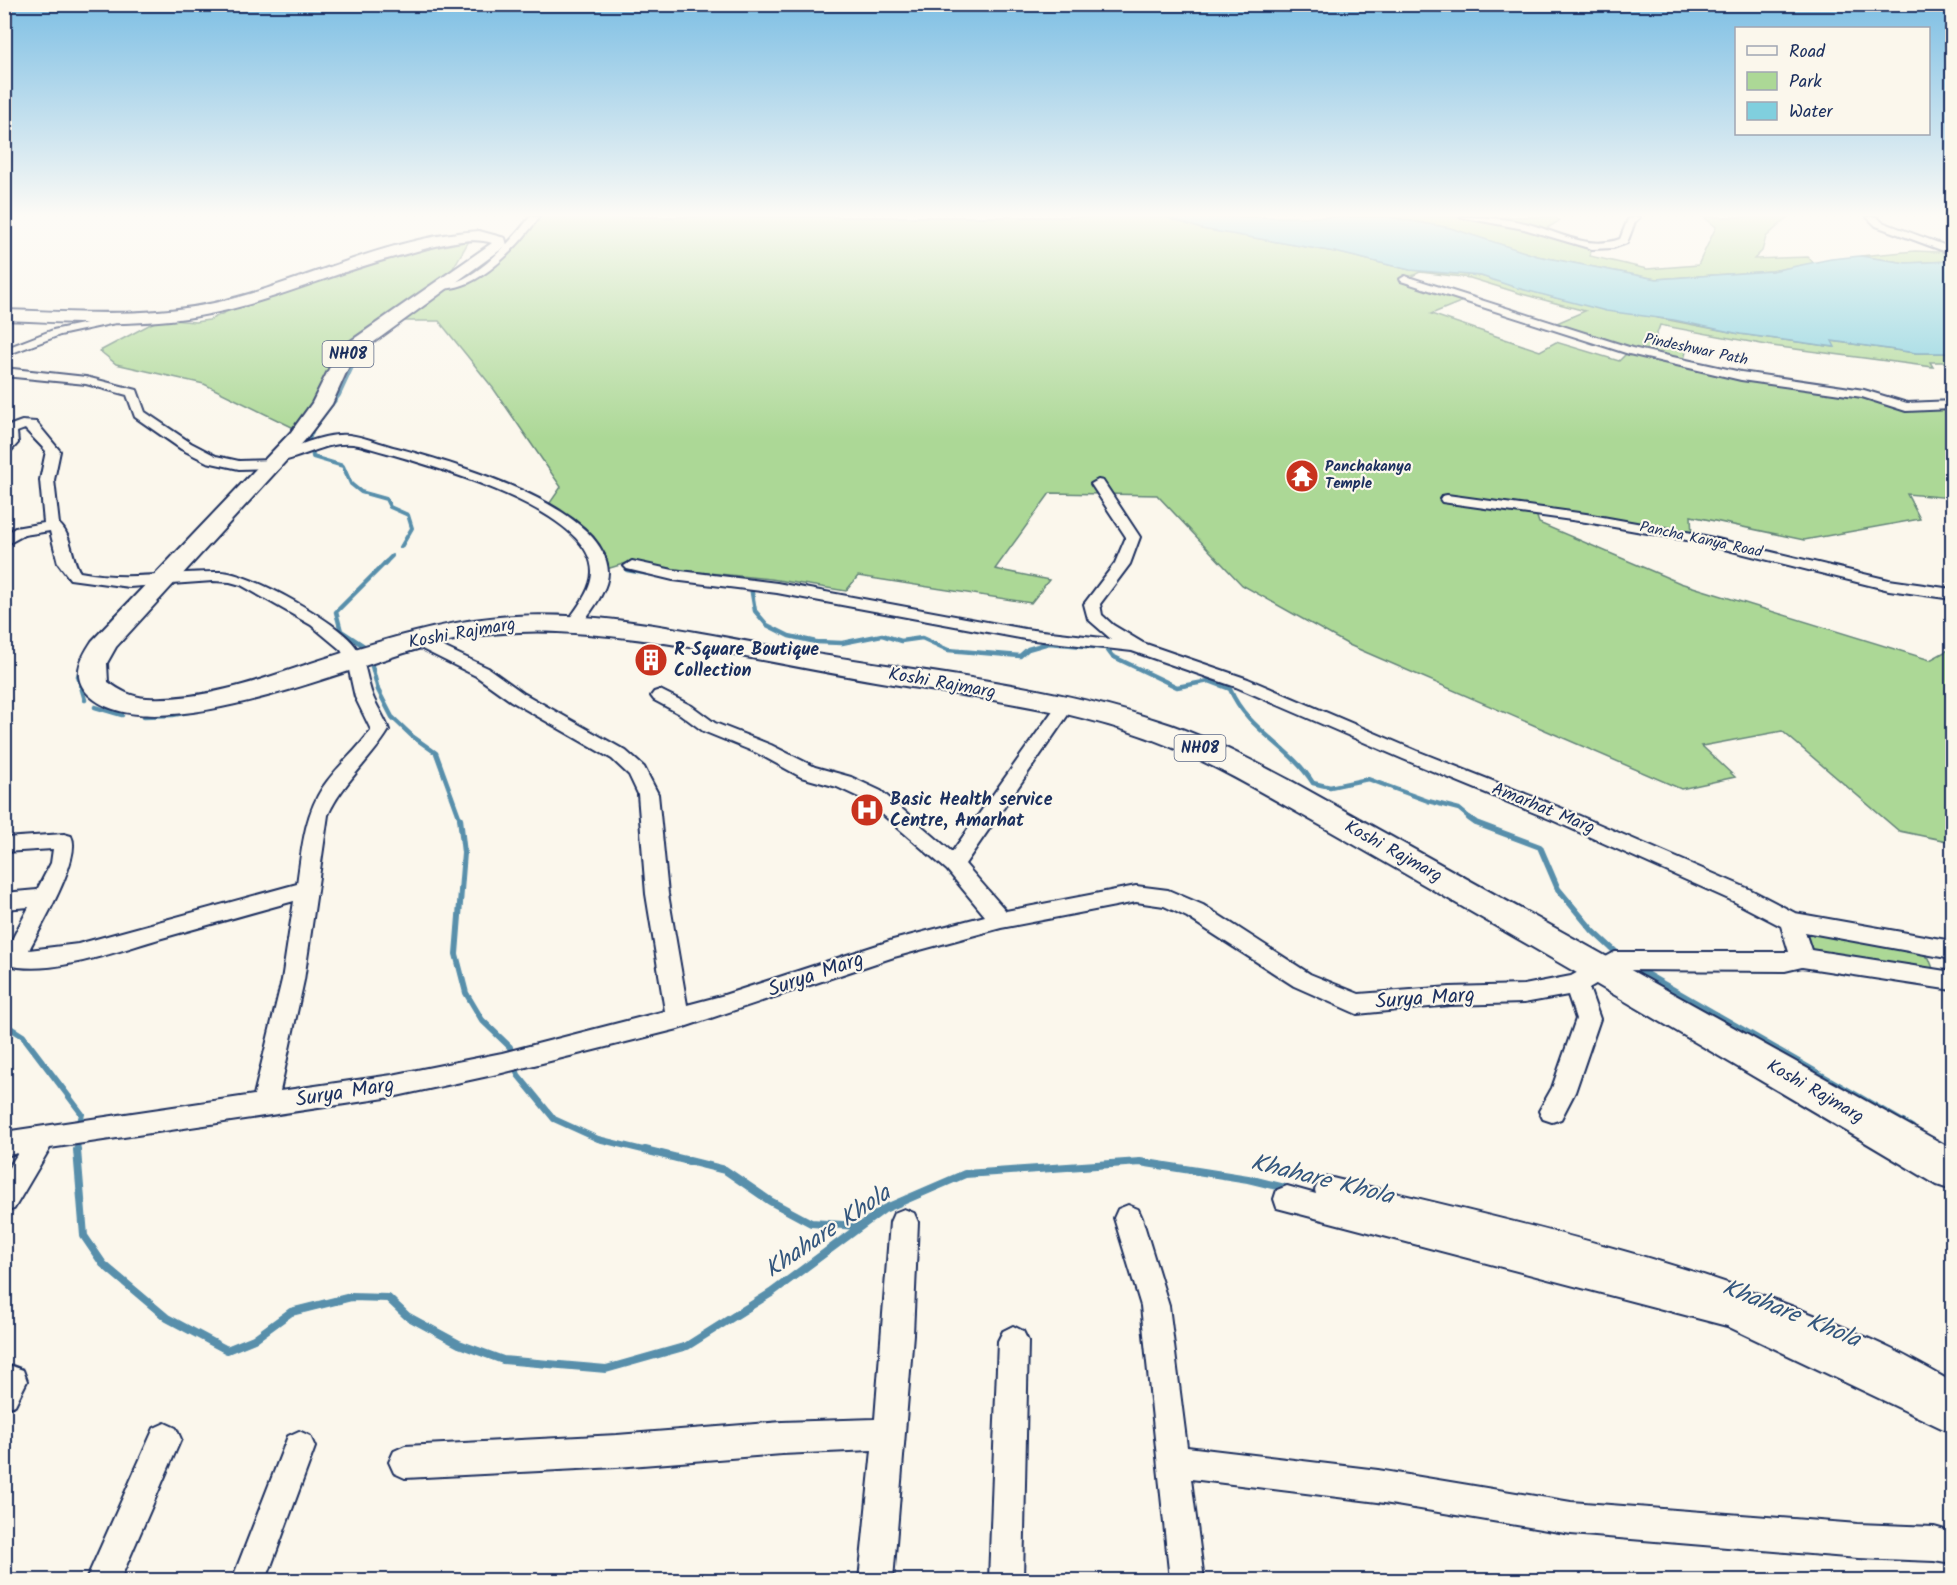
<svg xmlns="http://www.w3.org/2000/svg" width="1957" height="1585" font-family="Kalam,sans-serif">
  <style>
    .green { fill: #acd896; stroke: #64847a; stroke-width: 1.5; fill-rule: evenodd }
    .water { fill: #80cfde; stroke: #588fab; stroke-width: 1.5 }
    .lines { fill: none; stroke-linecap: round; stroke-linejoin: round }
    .stream-far4 { stroke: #588fab; stroke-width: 3 }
    .stream-far3 { stroke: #588fab; stroke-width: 4 }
    .stream-far2 { stroke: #588fab; stroke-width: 4.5 }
    .stream-far1 { stroke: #588fab; stroke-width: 6 }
    .stream { stroke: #588fab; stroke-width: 8 }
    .street-casing { stroke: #1b2f5e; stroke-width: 4 }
    .primary-casing { stroke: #1b2f5e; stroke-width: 4 }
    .street { fill: #fbf7ec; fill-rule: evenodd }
    .primary { fill: #fbf7ec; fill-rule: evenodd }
    .labels { text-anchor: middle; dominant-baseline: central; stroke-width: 4.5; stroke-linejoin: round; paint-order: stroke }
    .far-street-label { font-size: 15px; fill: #1b2f5e; stroke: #fbf7ec }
    .far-poi-label { font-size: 15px; font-weight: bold; fill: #1b2f5e; stroke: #fbf7ec; text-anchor: start }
    .shield { fill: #fbf7ec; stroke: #5e6b89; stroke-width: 1.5 }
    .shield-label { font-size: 16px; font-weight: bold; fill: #1b2f5e }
    .street-label { font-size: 18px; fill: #1b2f5e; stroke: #fbf7ec }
    .poi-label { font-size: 18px; font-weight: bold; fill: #1b2f5e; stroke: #fbf7ec; text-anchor: start }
    .near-street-label { font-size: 21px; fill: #1b2f5e; stroke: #fbf7ec }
    .near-water-label { font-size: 24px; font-style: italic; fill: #34577e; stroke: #fbf7ec }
  </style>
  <rect width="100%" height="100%" fill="#fbf7ec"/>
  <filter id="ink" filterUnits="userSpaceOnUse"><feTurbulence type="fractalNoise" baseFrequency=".0167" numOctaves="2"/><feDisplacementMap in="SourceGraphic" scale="12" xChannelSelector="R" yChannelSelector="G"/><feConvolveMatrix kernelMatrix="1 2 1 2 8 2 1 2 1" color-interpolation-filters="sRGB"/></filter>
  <g filter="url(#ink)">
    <path class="green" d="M535 217H1165L1202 229 1335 252 1410 270 1481 276 1556 298 1740 334 1834 347 1831 341 1916 353H1952V362H1930L1933 367 1772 346 1660 325 1654 342 1687 348 1683 363 1864 394 1906 407 1952 405V498L1907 494 1920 519 1804 540 1691 516 1692 537 1535 511 1539 523 1680 583 1930 660 1952 648V842L1899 831 1782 731 1702 746 1735 777 1681 789 1349 645 1242 585 1157 495 1050 493 995 569 1049 580 1031 603 858 576 846 591 771 579 666 569 633 561 600 571 595 551 545 510 561 487 493 388 439 321H387L357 341 298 430 204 384 116 364 100 351 160 319 195 322 209 320 241 305 334 274 398 255 469 241 443 285 460 283ZM1420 272 1470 278 1522 294 1585 311 1550 326 1629 351 1619 361 1556 342 1540 351 1431 314 1468 299 1406 279Z
      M1388 217H1556L1559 221 1544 230 1571 243 1592 246 1590 256 1647 269 1698 265 1716 227 1704 217H1788L1766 237 1762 251 1754 259 1808 257 1814 263 1772 271 1656 279 1537 256 1450 228Z
      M1943 247H1952V261L1906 263 1860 256 1915 251 1938 252Z
      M1796 928 1914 949 1929 958 1934 971 1810 950Z"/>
    <path class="water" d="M1165 217H1388L1450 228 1537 256 1656 279 1772 271 1831 259 1860 256 1906 263 1952 261V353H1916L1832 341 1835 347 1740 334 1674 320 1606 311 1517 288 1481 276 1410 270 1335 252 1202 229Z"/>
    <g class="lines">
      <path class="stream-far4" d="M351 368 354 361"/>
      <path class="stream-far3" d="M307 444 313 429 339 395 352 367
        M312 448 313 457 343 466 351 484 361 492 386 499 390 507 408 515 412 528 401 547
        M384 564 392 556"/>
      <path class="stream-far2" d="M627 570 649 574
        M747 586 751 587 755 611 767 625 789 636 816 642 842 643 882 635 901 641 922 638 948 650 1020 656 1028 649 1049 643 1106 648 1112 656 1177 687 1209 681 1230 689C1247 730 1290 746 1313 783L1330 787 1368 779 1428 801 1459 809 1471 819
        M111 621 134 598
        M367 648 341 631 336 612 386 562
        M371 662 378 690 392 717 412 736 436 753 460 819
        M85 700 78 676 86 652
        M95 707 122 715
        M144 716 173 715 225 705"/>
      <path class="stream-far1" d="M460 818 464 853 456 954 466 993 482 1020 510 1047 512 1056
        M1469 818 1476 823 1540 847 1558 889 1593 931 1620 956
        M1634 967 1912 1127
        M4 1024 23 1036 82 1114 79 1127
        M515 1065 518 1075 554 1119 598 1139 651 1152
        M77 1140 78 1152"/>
      <path class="stream" d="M77 1150 84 1236 103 1264 167 1318 227 1350 254 1339 291 1312 351 1297 388 1298 407 1316 459 1344 503 1360 606 1369 687 1346 771 1293 884 1209 965 1174 1140 1162 1248 1179 1289 1189
        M645 1150 725 1170 770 1201 811 1223 859 1226"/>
      <defs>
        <path id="street" d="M530 217H539C520 245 476 294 438 288V284C445 282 452 283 458 281 483 272 514 238 530 217Z
          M1460 217C1482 217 1503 218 1525 223 1557 231 1587 251 1620 239L1628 219 1640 217 1635 222 1627 243 1613 248 1592 249 1524 229Z
          M1867 217H1877L1882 222 1952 248V254L1876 226Z
          M1405 276 1632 348 1741 372 1864 390 1907 403 1952 401V409L1906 411 1862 397 1741 380 1629 354 1401 281 1400 279Z
          M125 315 129 316V320L60 335 4 356V349L53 330Z
          M4 368 86 377 137 390 145 412 191 443 216 456 239 461 274 460V455C297 446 324 433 349 435 365 437 381 444 397 448 449 462 606 506 608 572 608 592 589 613 579 628H567L565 625C575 610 592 591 592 572 592 506 411 460 359 445 329 439 307 457 278 462V467L273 468 239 469 207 462 181 449 135 417 127 395 86 384 4 376Z
          M22 421 36 422 60 451 54 480 59 524C72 534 71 559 80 572 131 582 172 571 221 572 251 573 338 622 355 646 367 662 366 680 373 697 378 709 385 718 389 730 371 760 342 783 328 815L304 980 280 1091 392 1075 502 1053 665 1011 646 894 638 794 629 775 612 759 511 701 476 676 412 644 410 640 412 636 418 635 488 668 523 693 626 751 644 767 658 794 668 894 687 1005 721 996 893 940 985 916 947 870 867 801 837 787 801 777 757 753 703 731 680 714 654 700 651 696 654 692 660 690 692 706 715 723 771 745 815 767 851 777 881 791 952 852 1059 702H1071L1074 706 965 864 1006 911 1136 886 1168 890 1203 905 1310 974 1359 994 1450 987 1524 985 1571 976 1615 952H1789L1781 926 1733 901 1552 820 1403 759 1236 687 1132 651 1025 639 777 593 673 580 627 569 624 566 632 561 673 570 777 583 1025 629 1111 639 1088 619 1084 604 1115 563 1126 537 1091 484 1098 480 1103 481 1140 537 1130 564 1100 604 1102 615 1113 625 1143 643 1248 679 1417 751 1566 810 1749 889 1795 913 1952 941V959L1805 932 1811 950 1952 972V990L1802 967 1785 971 1619 970 1589 988 1600 1019 1575 1092 1561 1119 1552 1122 1543 1119 1539 1111 1552 1088 1576 1019 1568 995 1524 1003 1450 1005 1357 1014 1294 986 1187 917 1164 906 1136 902 1001 928 894 957 678 1029 502 1073 392 1097 50 1148 14 1209 4 1212V1175L18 1153 4 1156V1132L254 1095 282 980 294 901C250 913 206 926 162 938 121 950 47 978 6 964L4 955 29 907 4 909V893L37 890 51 863 53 849 4 852V838L64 834 71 836C83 856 40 928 29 950L78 944 297 884C302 850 304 816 323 787 337 766 357 751 371 730L355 697 347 661 341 650 311 625 241 585 230 582 213 581 129 587 70 579 58 563 50 531 24 535 4 546V535L15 528 44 523 40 480 46 451 25 429 17 432 18 443 9 453 4 454 5 431 11 425Z
          M1447 495 1586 514 1692 533 1889 580 1952 589V599L1889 590 1692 541 1586 522 1442 502 1440 499 1442 496Z
          M1328 1177C1511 1221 1700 1261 1872 1340 1899 1352 1926 1367 1952 1382V1433L1727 1326 1277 1208 1274 1199 1277 1190 1287 1186 1316 1194 1315 1190 1319 1181Z
          M1128 1205 1138 1209 1142 1218 1169 1306 1187 1447 1378 1470 1571 1502 1858 1524 1934 1527 1952 1532V1564L1934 1561 1858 1558 1571 1534 1378 1502 1191 1479 1204 1580H1170L1141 1306 1114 1218 1118 1209Z
          M904 1209 914 1213 918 1222 913 1334 893 1580H859L872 1450 782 1454 617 1467 405 1478 394 1473 389 1462 394 1451 405 1446 617 1435 782 1422 875 1419 890 1222 894 1213Z
          M1013 1326 1023 1331 1028 1341 1023 1580H989L998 1341 1003 1331Z
          M12 1366 23 1370 27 1381 15 1405 4 1409V1369Z
          M165 1423 176 1428 181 1439 120 1580H86L154 1428Z
          M299 1431 310 1436 315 1447 266 1580H232L288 1436Z"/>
        <path id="primary" d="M479 231 505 238 507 245 359 353 349 366 332 404 305 440 116 647 107 663 108 682C121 691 131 697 147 698 201 701 258 681 308 664 370 644 434 623 499 617 596 608 708 635 804 652 926 673 1053 684 1171 725 1213 740 1253 761 1293 782L1952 1149V1190L1937 1185C1774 1088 1611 992 1447 898 1393 867 1340 836 1286 806 1247 784 1208 762 1166 745 1073 707 972 698 875 681 770 663 664 637 558 632 517 630 476 634 436 644 359 662 152 755 89 695 71 677 80 659 92 641L291 432 312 403 331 365 345 345 492 243C468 234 426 249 402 255 338 271 279 299 214 313 145 328 74 323 4 320V310C74 312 146 318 214 303 304 283 387 236 479 231Z"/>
      </defs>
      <use href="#street" class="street-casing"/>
      <use href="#primary" class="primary-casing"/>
      <use href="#street" class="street"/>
      <use href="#primary" class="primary"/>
    </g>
  </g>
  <linearGradient id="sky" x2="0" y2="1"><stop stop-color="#7ebfe4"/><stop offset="0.49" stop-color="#fdfbf6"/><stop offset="1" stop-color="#fdfbf6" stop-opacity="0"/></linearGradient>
  <rect width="1957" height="439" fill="url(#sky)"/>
  <defs>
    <symbol id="temple-disc" viewBox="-11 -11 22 22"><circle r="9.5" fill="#c8321e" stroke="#fbf7ec"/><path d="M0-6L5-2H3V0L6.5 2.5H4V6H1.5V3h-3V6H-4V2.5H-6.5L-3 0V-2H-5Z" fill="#fff"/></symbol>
    <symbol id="building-disc" viewBox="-11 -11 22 22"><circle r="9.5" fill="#c8321e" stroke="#fbf7ec"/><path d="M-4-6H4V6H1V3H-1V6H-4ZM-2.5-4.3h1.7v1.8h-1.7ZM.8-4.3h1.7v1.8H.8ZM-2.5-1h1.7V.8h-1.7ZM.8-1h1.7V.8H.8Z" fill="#fff"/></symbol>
    <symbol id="hospital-disc" viewBox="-11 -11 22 22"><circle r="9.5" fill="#c8321e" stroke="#fbf7ec"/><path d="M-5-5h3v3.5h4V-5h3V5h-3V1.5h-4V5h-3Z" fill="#fff"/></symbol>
  </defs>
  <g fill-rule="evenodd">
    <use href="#temple-disc" x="1283" y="457" width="38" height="38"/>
    <use href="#building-disc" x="632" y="641" width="38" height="38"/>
    <use href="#hospital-disc" x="848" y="791" width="38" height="38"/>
  </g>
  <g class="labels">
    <g class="far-street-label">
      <text transform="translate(1696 350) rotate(12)">Pindeshwar Path</text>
      <text transform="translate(1701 540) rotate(12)">Pancha Kanya Road</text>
    </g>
    <g class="far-poi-label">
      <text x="1325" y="467">Panchakanya<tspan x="1325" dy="17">Temple</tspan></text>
    </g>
    <g class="shield">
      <rect x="322.5" y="341" width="51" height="26" rx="4.5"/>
      <rect x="1174.5" y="735" width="51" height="26" rx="4.5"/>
    </g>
    <g class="shield-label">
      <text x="348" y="354">NH08</text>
      <text x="1200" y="748">NH08</text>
    </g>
    <g class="street-label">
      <text transform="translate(462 634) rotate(-10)">Koshi Rajmarg</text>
      <text transform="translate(942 684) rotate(10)">Koshi Rajmarg</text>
      <text transform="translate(1543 809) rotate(22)">Amarhat Marg</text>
      <text transform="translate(1393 852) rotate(29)">Koshi Rajmarg</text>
      <text transform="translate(1815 1092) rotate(30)">Koshi Rajmarg</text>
    </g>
    <g class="poi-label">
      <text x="674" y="650">R Square Boutique<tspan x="674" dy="21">Collection</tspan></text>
      <text x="890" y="800">Basic Health service<tspan x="890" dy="21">Centre, Amarhat</tspan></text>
    </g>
    <g class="near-street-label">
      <text transform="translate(816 975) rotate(-19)">Surya Marg</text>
      <text transform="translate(1425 999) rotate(-4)">Surya Marg</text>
      <text transform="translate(345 1093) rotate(-9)">Surya Marg</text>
    </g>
    <g class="near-water-label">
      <text transform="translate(1322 1180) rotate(14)">Khahare Khola</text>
      <text transform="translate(828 1232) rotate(-34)">Khahare Khola</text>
      <text transform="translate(1791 1314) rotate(22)">Khahare Khola</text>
    </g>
  </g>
  <rect width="1957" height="1585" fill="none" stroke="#fbf7ec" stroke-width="24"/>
  <rect x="12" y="12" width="1933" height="1561" fill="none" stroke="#1b2f5e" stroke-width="2" filter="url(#ink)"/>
  <rect x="1735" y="27" width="195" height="108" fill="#fbf7ec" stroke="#a1a7b3" stroke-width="1.5"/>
  <rect x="1747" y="46" width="30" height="9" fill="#fbf7ec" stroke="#a1a7b3" stroke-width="1.5"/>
  <text x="1789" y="57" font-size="18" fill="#1b2f5e">Road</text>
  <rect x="1747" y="72" width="30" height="18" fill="#acd896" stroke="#a1a7b3" stroke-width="1.5"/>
  <text x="1789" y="87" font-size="18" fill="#1b2f5e">Park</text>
  <rect x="1747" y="102" width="30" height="18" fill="#80cfde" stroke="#a1a7b3" stroke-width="1.5"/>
  <text x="1789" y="117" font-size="18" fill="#1b2f5e">Water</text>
</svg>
